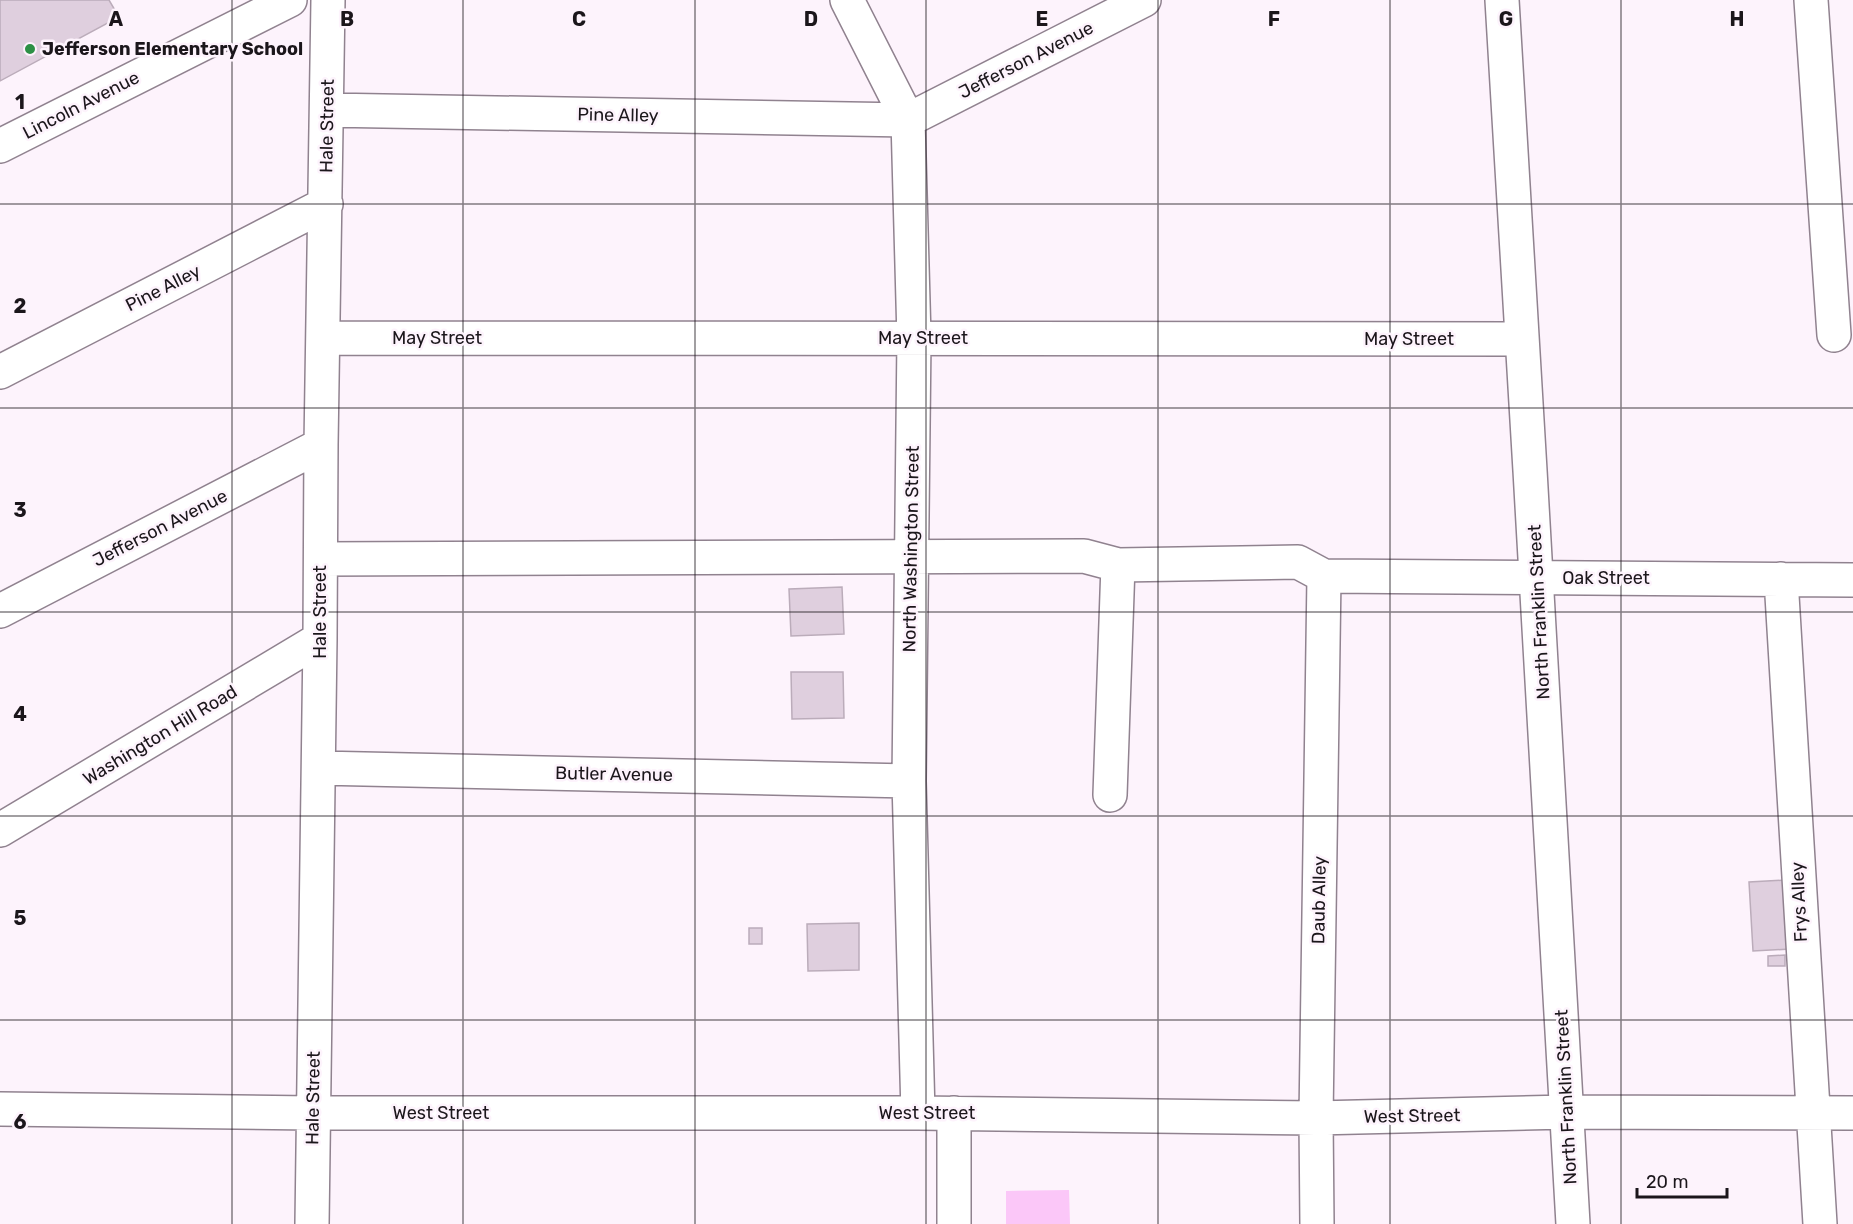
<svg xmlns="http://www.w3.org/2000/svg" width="1853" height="1224" font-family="Rubik,sans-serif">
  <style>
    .green { fill: #fbc7f8 }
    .building { fill: #dfcfde; stroke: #bbacba; stroke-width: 1.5 }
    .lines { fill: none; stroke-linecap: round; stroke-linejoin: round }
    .minor-casing { stroke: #90828f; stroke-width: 36 }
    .minor { stroke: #fff; stroke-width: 33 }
    .grid { fill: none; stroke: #1b161b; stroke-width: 1.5; stroke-opacity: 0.55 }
    .poi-dot { fill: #2c9045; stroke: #fdf3fc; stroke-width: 2 }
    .labels { text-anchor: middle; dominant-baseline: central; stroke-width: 5; stroke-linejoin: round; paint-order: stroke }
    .poi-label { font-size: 18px; font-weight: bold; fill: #1b161b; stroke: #fdf3fc; text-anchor: start }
    .street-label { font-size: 18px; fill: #1b161b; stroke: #fdf3fc }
    .grid-label { font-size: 20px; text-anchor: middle; font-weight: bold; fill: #1b161b; stroke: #fdf3fc; stroke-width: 5; stroke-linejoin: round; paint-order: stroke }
  </style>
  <rect width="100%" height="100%" fill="#fdf3fc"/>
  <path class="green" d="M1069 1190 1070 1224H1006V1191Z"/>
  <path class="building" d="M0 0H109L119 17 0 81Z
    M842 587 844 634 791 636 789 589Z
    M791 672H843L844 718 792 719Z
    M1786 880 1790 949 1753 951 1749 882Z
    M859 923V970L808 971 807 924Z
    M749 928H762V944H749Z
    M1785 955V966H1768V956Z"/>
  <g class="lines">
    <defs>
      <path id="minor" d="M847 0 908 120 914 338 909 781 918 1113
        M1502 0C1525 408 1553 816 1573 1224
        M1811 0 1834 335
        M327 110 908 120 1144 0
        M0 146 290 0
        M324 338 1521 339
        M0 372 326 204
        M321 559 1084 556 1118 565
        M1781 579 1820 1224
        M0 611 321 445
        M319 768 909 781
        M1110 795 1118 565 1298 562 1324 576 1853 580
        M0 830 320 639
        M0 1109 312 1113H918L1316 1118 1567 1112 1853 1113
        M954 1113V1224
        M312 1224 320 639 321 445 328 0
        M1317 1224 1316 1118 1324 576"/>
    </defs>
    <use href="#minor" class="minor-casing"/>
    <use href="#minor" class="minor"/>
  </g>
  <path class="grid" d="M232 0V1224M463 0V1224M695 0V1224M926 0V1224M1158 0V1224M1390 0V1224M1621 0V1224M0 204H1853M0 408H1853M0 612H1853M0 816H1853M0 1020H1853"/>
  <circle class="poi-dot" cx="30" cy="49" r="6"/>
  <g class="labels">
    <g class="poi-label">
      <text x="42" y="49">Jefferson Elementary School</text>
    </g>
    <g class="street-label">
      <text transform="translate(1026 60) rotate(-27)">Jefferson Avenue</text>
      <text transform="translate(81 105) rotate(-27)">Lincoln Avenue</text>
      <text transform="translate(618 115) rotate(1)">Pine Alley</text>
      <text transform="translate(327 126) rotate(-89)">Hale Street</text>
      <text transform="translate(163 288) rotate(-27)">Pine Alley</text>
      <text x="437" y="338">May Street</text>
      <text x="923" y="338">May Street</text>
      <text x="1409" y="339">May Street</text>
      <text transform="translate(160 528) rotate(-27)">Jefferson Avenue</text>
      <text transform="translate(911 549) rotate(-89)">North Washington Street</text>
      <text x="1606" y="578">Oak Street</text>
      <text transform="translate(320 612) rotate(-90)">Hale Street</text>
      <text transform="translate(1539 612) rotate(-93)">North Franklin Street</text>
      <text transform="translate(160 735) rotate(-31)">Washington Hill Road</text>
      <text transform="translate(614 774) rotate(1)">Butler Avenue</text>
      <text transform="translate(1319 900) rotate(-89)">Daub Alley</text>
      <text transform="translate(1799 902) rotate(-93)">Frys Alley</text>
      <text transform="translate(1566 1097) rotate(-93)">North Franklin Street</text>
      <text transform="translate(313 1098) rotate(-89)">Hale Street</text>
      <text x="441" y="1113">West Street</text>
      <text x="927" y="1113">West Street</text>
      <text transform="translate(1412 1116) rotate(-1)">West Street</text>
    </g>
  </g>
  <g class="grid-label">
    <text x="116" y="26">A</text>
    <text x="347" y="26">B</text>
    <text x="579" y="26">C</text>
    <text x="811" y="26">D</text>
    <text x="1042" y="26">E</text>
    <text x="1274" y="26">F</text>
    <text x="1506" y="26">G</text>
    <text x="1737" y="26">H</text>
    <text x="20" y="109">1</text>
    <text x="20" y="313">2</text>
    <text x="20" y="517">3</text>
    <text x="20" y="721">4</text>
    <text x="20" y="925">5</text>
    <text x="20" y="1129">6</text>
  </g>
  <path d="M1637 1188v9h90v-9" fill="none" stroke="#1b161b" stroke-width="3"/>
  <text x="1646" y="1188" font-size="18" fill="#1b161b" stroke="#fdf3fc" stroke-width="4.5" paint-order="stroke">20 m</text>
</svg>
